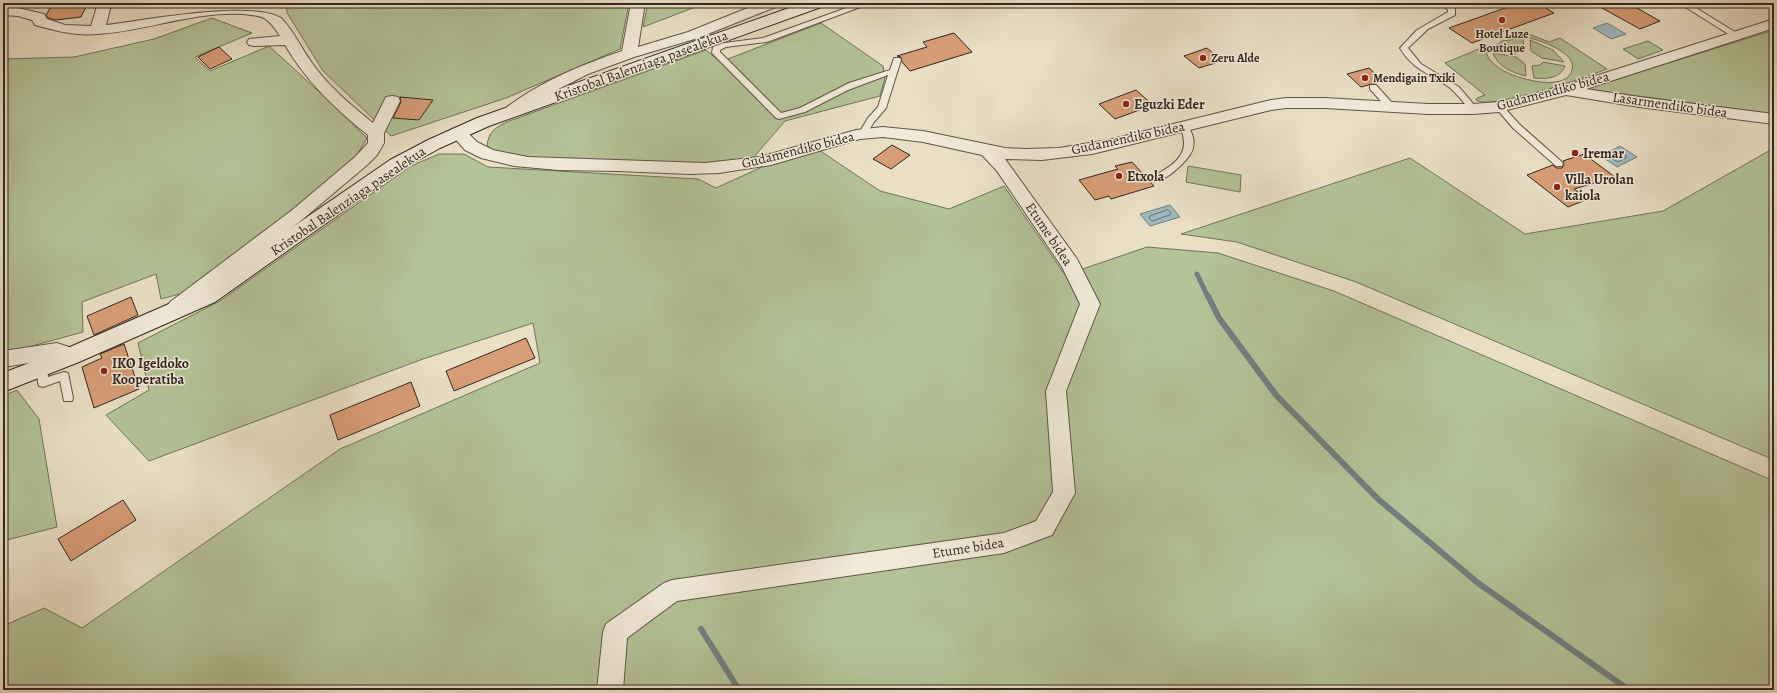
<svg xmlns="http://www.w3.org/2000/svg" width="1777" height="693" font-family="Alegreya,serif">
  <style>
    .green { fill: #b3c297; stroke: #72745c }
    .water { fill: #9db9c0; stroke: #727f80 }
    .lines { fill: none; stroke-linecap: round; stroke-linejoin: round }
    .shore { stroke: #687070; stroke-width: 1 }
    .stream-far1 { stroke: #727f80; stroke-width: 5 }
    .stream { stroke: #727f80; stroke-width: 6 }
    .building { fill: #d79d77; stroke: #322720 }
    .lane-casing { stroke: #605549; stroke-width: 2 }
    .street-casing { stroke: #605549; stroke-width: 2 }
    .secondary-casing { stroke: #322720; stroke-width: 2 }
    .lane { fill: #f1ead9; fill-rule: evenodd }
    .street { fill: #f1ead9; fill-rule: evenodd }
    .secondary { fill: #f1ead9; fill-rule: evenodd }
    .poi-dot { fill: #8f2418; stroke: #f1ead9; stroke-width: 1.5 }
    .labels { text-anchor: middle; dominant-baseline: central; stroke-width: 3; stroke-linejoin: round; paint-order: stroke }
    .far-poi-label { font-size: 12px; font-weight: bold; fill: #322720; stroke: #f1ead9; text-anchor: start }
    .street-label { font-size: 14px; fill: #322720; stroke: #f1ead9 }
    .poi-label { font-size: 14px; font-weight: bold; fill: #322720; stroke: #f1ead9; text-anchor: start }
  </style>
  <rect width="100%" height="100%" fill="#e9dfc5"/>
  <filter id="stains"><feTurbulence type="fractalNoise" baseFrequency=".005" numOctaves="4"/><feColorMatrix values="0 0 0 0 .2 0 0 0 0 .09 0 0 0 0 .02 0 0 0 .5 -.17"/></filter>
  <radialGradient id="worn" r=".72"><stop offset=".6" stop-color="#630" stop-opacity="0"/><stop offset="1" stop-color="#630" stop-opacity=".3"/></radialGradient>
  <path class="green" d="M286 3H629L620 49 506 98 391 136 323 71 287 13Z
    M648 3H706L643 27Z
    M212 18 252 33 195 57 210 71 269 46 327 99 367 138 355 158 305 201 187 292 161 299 156 274 82 302 83 332 3 354V59L74 57 154 39Z
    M821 23 883 66 885 78 880 96 785 121 753 158 731 161 695 163 523 157 492 151 487 145C489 131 496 127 509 121L706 50 720 62Z
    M1774 30V114L1585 89Z
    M1526 33 1549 42 1560 38 1607 69C1586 77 1491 111 1476 100L1477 98 1485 95 1445 63 1486 46C1485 58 1493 64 1502 70 1516 78 1561 92 1571 73 1582 51 1532 38 1519 35Z
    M1516 39H1523L1524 50 1515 54 1493 50 1494 47 1502 41Z
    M1530 40 1553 50 1564 62 1542 58 1531 51Z
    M1648 41 1663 50 1638 59 1623 49Z
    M1493 53 1516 57 1525 64 1526 76C1513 73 1498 67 1493 53Z
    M1543 62 1565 66C1560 79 1546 79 1534 78L1532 66 1540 65Z
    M1774 148V460L1356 282 1237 242 1181 234 1410 158 1525 234 1663 211Z
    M819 150 880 191 949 209 1004 186 1065 275 1147 247 1218 253 1334 291 1774 481V690H3V626L44 608 82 628 340 449 540 363 533 323 423 359 149 461 106 415 149 390 138 343 220 301 411 166 439 154H464L488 167 698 179 716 188 762 167Z
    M1188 166 1241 175 1240 192 1186 182Z
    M17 390 39 419 57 527 3 541V396Z"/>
  <path class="water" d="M1607 23 1626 34 1611 39 1593 28Z
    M1620 146 1637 157 1617 167 1601 156Z
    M1170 205 1180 217 1150 226 1140 214Z"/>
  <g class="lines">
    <path class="shore" d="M1620 151 1626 155V158L1618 162 1611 158V155Z
      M1168 210 1171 213 1170 215 1152 221 1149 218 1150 216Z"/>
    <path class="stream-far1" d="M1197 274 1208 297"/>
    <path class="stream" d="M1208 296 1219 318 1276 395 1378 499 1478 583 1629 690
      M701 629 739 690"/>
  </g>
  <path class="building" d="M69 3H88L81 17 56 20 48 18 46 15 52 5Z
    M1519 3H1537L1554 13 1472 43 1449 28Z
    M1593 3H1628L1660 21 1640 29Z
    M954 33 972 52 910 71 902 62 901 57 897 56 927 47 923 42Z
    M219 47 232 59 210 69 198 57Z
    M1207 48 1222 61 1199 68 1184 56Z
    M1369 68 1383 81 1361 87 1347 74Z
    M1136 90 1153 105 1115 119 1099 104Z
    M400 97 433 100 419 120 393 118 401 102Z
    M892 145 910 155 891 169 873 159Z
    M1584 154 1615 177 1574 189 1588 199 1568 207 1527 175 1553 165 1556 168H1562L1564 165 1563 161Z
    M1132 162 1154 186 1111 199 1109 196 1095 200 1079 180 1118 169 1115 166Z
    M131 297 138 315 94 335 87 316Z
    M526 338 535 358 454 391 446 371Z
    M124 344 139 389 94 408 82 367 102 358 100 354Z
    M411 382 420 406 338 440 330 415Z
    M123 500 136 520 71 561 58 539Z"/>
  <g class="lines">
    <defs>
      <path id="lane" d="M860 3H871L767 42 726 47 720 50V52L781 113 800 108 849 83 890 70 894 58H900L901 60 886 108 874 122 866 135H860L859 133 868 118 878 107 888 75 848 90 805 112 779 119 776 118 712 53 713 47 724 43 763 38Z
        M1444 3H1450L1455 7V15L1428 29 1408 48 1421 64 1459 87 1476 107V111H1470C1464 102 1457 94 1449 87 1429 73 1413 70 1400 48L1417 30 1448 12V10L1443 5Z
        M1679 3H1688L1740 35 1736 37H1733Z
        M1370 85H1376L1393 104V108H1387L1370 89Z
        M1499 104 1502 105 1519 124 1562 162 1563 164 1562 166H1556L1513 128 1495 107Z
        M1184 123 1187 124C1192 132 1196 142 1192 151 1188 161 1163 184 1153 181L1152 179 1153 177C1175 163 1192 155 1180 126Z
        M43 364 47 365 48 377 64 372 68 373 73 398 72 401H64L60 381 43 387 39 386C37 381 37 370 39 365Z"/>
      <path id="street" d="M98 3H110L111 5 106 25C146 20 250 0 281 18 294 31 301 48 312 63 328 86 351 105 373 123L386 97 392 96 398 97 400 101 384 133V143L377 155 367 165 303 219 184 312 177 314 170 312 167 307 170 302 291 211 355 157 368 143V135C335 109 306 81 285 45L254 46 249 45 247 42 249 39 280 36C276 30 271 22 264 18 258 15 250 15 243 14 194 11 146 31 98 34 75 36 57 31 35 25L32 20 18 16 3 15V7L18 8 44 14 47 19 65 25 91 26Z
        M631 3H645L638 47 688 32 760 3H780L778 6 698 38 634 57 588 74 545 96 519 115 513 116 507 115 505 111 507 107C542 81 581 65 622 51Z
        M1774 19V28L1586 89 1639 97 1774 114V124L1639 107 1566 95 1499 112 1473 114H1428L1325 108H1286L1271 110 1092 154 1042 160 1005 159 1077 259 1100 304 1066 391 1075 493 1052 535 1004 553 677 601 627 638 623 690H597L603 632 606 624 664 583 672 580 1004 533 1036 521 1053 492 1046 391 1080 304 1062 267 997 171 982 155 923 142 883 137 860 139 771 165 719 173 690 174 617 171 558 170 514 166 481 158 465 150 450 133 452 129 458 128 464 129 477 142 493 150 528 157 705 163 759 157 856 130 883 127 923 131 1005 148 1025 149 1059 148 1108 140 1271 100 1286 98H1325L1428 104H1473L1499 102 1561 87Z
        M57 343 78 350 81 356 78 362 71 364 56 359 3 367V351Z"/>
      <path id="secondary" d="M803 3H826L824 6 489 126 440 148 404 168 215 302 79 362 3 392V373L63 350 201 290 390 160 428 140 477 118Z"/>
    </defs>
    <use href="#lane" class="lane-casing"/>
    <use href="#street" class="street-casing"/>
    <use href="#secondary" class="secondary-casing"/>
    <use href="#lane" class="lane"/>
    <use href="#street" class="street"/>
    <use href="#secondary" class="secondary"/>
  </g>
  <g class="poi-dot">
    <circle cx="1502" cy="20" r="4"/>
    <circle cx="1203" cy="58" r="4"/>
    <circle cx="1365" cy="78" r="4"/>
    <circle cx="1126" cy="104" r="4"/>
    <circle cx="1575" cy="153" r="4"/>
    <circle cx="1119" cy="176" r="4"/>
    <circle cx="1557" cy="187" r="4"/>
    <circle cx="104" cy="371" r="4"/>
  </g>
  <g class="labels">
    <g class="far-poi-label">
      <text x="1502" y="34" text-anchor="middle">Hotel Luze<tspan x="1502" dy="14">Boutique</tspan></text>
      <text x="1211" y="58">Zeru Alde</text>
      <text x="1373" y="78">Mendigain Txiki</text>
    </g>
    <g class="street-label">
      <text transform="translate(641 66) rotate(-20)">Kristobal Balenziaga pasealekua</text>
      <text transform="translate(1553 91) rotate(-15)">Gudamendiko bidea</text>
      <text transform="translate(1670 105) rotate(8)">Lasarmendiko bidea</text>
      <text transform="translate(1128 138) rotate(-12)">Gudamendiko bidea</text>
      <text transform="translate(798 150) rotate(-14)">Gudamendiko bidea</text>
      <text transform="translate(348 201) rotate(-34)">Kristobal Balenziaga pasealekua</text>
      <text transform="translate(1049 234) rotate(56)">Etume bidea</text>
      <text transform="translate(968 548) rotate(-9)">Etume bidea</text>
    </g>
    <g class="poi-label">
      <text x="1134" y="104">Eguzki Eder</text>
      <text x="1583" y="153">Iremar</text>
      <text x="1127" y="176">Etxola</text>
      <text x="1565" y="179">Villa Urolan<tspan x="1565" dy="16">kaiola</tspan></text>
      <text x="112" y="363">IKO Igeldoko<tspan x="112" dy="16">Kooperatiba</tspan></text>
    </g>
  </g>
  <rect width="1777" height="693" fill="none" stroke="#e9dfc5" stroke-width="16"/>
  <rect x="4" y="4" width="1769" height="685" fill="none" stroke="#322720" stroke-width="2"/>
  <rect x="8" y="8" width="1761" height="677" fill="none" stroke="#322720"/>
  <rect width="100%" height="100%" filter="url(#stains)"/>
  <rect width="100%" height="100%" fill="url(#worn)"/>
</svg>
